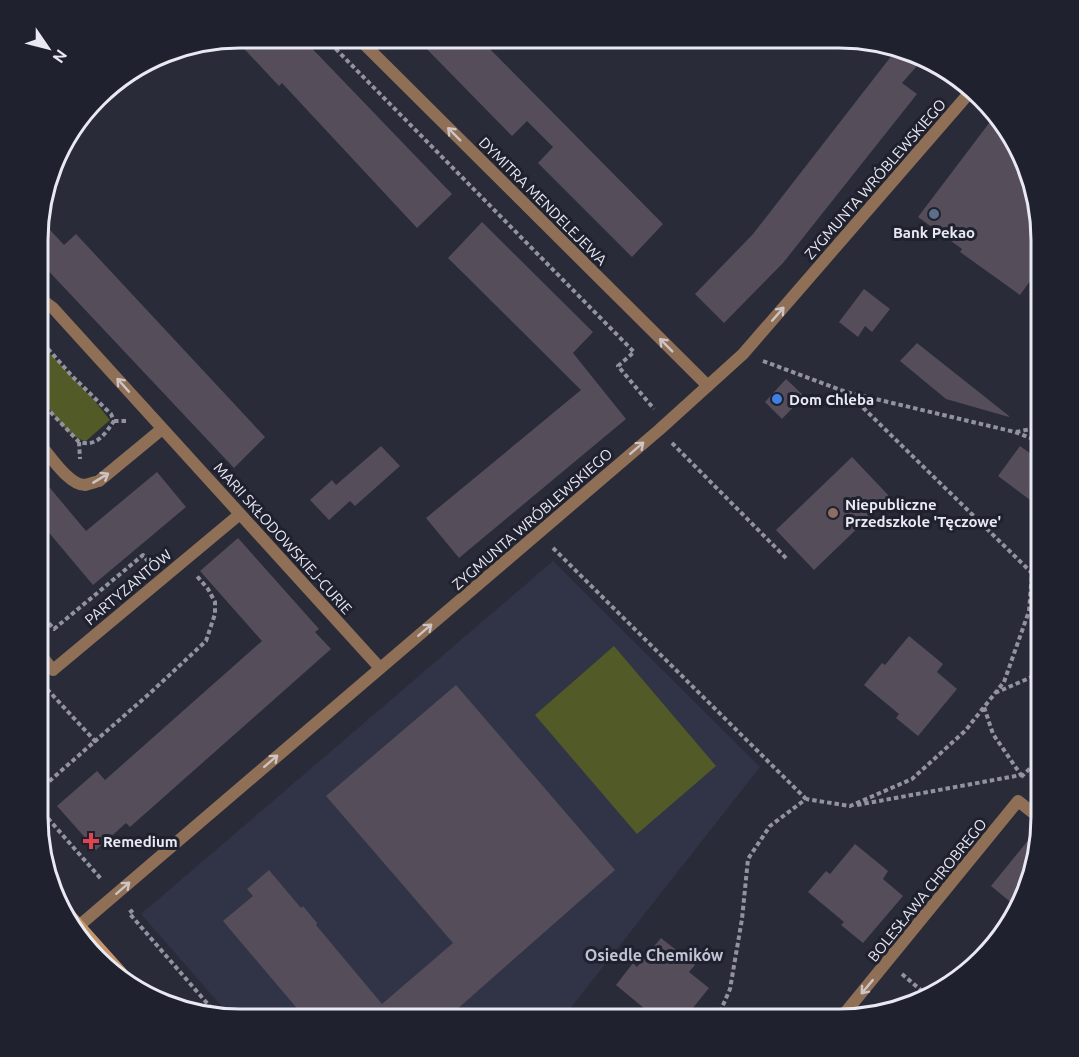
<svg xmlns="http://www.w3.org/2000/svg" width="1079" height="1057" font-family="Ubuntu,sans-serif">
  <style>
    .built { fill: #313446 }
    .green { fill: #525a28 }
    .building { fill: #554d5a }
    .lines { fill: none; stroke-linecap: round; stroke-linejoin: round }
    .path { stroke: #92939e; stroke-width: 4; stroke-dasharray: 4.5 3; stroke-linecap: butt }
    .street { stroke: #8f6f56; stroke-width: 12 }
    .secondary { stroke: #c7956b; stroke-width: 12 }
    .oneway { stroke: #cdc4c3 }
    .service-dot { fill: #5c6f8a; stroke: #1f212e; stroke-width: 2 }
    .shop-dot { fill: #3f7fe0; stroke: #1f212e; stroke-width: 2 }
    .education-dot { fill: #8d6e63; stroke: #1f212e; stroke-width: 2 }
    .health-dot { fill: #e0444e; stroke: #1f212e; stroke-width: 2 }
    .labels { text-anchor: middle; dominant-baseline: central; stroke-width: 6; stroke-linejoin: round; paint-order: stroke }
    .street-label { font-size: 15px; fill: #e8e9f2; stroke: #1f212e }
    .poi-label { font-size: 15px; font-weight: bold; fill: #e8e9f2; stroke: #1f212e; text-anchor: start }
    .neighbourhood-label { font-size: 16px; font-weight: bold; fill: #c1c4d5; stroke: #1f212e }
    .rim { fill: none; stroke: #e8e9f2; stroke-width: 3 }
  </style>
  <rect width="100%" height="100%" fill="#292b38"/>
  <path class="built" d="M553 561 760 767 562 1019H233L141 914Z"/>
  <path class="green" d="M41 344 94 400 110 420 86 441C67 438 52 411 40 397Z
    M614 646 716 766 637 834 535 715Z"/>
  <path class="building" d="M234 38H302L452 194 417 228 282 83 279 86Z
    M416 38H479L663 224 632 257 538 163 553 147 527 121 512 136Z
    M896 50 923 59 902 83 917 94 783 263 724 323 695 294 753 234Z
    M996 114 1031 175 1041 227V266L1020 295 960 252 962 249 918 217Z
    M41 220 64 245 76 234 265 437 234 468 41 263Z
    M482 222 593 332 573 353 626 419 459 558 426 518 581 390 448 258Z
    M864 289 890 309 872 332 865 326 858 337 839 322Z
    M917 343 1009 416V417L946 399 900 361Z
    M786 379 804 396 782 419 765 402Z
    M381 446 400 466 355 506 350 501 329 520 310 500 332 480 336 485Z
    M1020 446 1041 461V508L998 476Z
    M852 457 890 497 814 570 776 530Z
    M157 472 186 507 93 585 40 522V476L86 531Z
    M238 538 319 629 315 632 331 649 130 827 126 823 96 850 57 806 97 771 105 780 262 641 200 571Z
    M909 636 943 664 937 672 957 689 918 736 896 718 899 714 864 685 882 663 885 665Z
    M456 685 615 870 446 1019H306L223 921 253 896 247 889 269 870 301 908 303 906 317 923 316 925 382 1004 453 943 326 796Z
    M1039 827 1041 830 1019 909 991 886Z
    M855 844 888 871 883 879 903 896 863 943 841 925 844 922 808 892 826 871 830 874Z
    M661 938 695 965 689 972 709 988 684 1019H657L616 985 633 963 637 967Z"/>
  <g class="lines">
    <path class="path" d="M325 38 634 352 618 366 654 409
      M763 361 846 392 1015 432 1041 442
      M847 392 1032 573
      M40 401 79 442C97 447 104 435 114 421L111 414 72 376 41 341
      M114 421H129
      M1016 432 1041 427
      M79 442 80 459
      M672 443 787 559
      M553 548 806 799
      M39 612 54 629 143 555 150 564
      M47 689 96 742
      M995 693 1041 673
      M1021 777 1041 758
      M38 791 149 694 206 641 215 614V602L208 589 196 575
      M857 805 1021 775 993 734 984 707
      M38 807 102 880
      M133 910 129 913 219 1017
      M902 974 929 997
      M717 1019 730 989 742 919 748 859 770 826 806 799 850 806 912 779 965 731 1004 682 1029 611 1032 574 1041 543"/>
    <path class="street" d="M358 38 708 386
      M41 299 53 308 380 668
      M40 444C50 456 69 485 85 485 90 484 95 482 99 481L162 429
      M39 653 53 670 240 514
      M74 930 659 430 743 354 971 91
      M840 1019 1018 801 1041 819"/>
    <path class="secondary" d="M57 901 125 977"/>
  </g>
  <defs><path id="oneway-shaft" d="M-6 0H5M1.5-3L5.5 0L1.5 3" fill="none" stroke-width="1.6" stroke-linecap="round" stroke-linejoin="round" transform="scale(1.5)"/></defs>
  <g class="oneway">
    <use href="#oneway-shaft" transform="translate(454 134) rotate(-135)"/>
    <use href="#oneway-shaft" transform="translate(778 314) rotate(-49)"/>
    <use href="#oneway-shaft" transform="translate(666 345) rotate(-135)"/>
    <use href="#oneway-shaft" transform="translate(123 385) rotate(-132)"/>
    <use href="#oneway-shaft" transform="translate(637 448) rotate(-41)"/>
    <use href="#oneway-shaft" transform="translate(101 478) rotate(-31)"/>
    <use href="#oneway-shaft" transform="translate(425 630) rotate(-41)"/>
    <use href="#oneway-shaft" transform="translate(271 761) rotate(-41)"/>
    <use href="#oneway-shaft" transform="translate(123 888) rotate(-41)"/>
    <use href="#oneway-shaft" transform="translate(867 987) rotate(130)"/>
  </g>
  <circle class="service-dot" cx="934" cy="214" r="6"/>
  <circle class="shop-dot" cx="777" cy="399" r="6"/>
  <circle class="education-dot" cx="833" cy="513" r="6"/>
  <path class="health-dot" d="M88 832h6v6h6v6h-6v6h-6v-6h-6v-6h6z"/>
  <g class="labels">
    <g class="street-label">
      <text transform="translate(875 179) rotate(-49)">ZYGMUNTA WRÓBLEWSKIEGO</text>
      <text transform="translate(543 201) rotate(45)">DYMITRA MENDELEJEWA</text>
      <text transform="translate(532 519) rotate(-41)">ZYGMUNTA WRÓBLEWSKIEGO</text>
      <text transform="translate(283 538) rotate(48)">MARII SKŁODOWSKIEJ-CURIE</text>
      <text transform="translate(128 587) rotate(-40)">PARTYZANTÓW</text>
      <text transform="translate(927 890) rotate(-51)">BOLESŁAWA CHROBREGO</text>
    </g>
    <g class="poi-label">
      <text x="934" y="232" text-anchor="middle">Bank Pekao</text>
      <text x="789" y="399">Dom Chleba</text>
      <text x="845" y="504">Niepubliczne<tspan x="845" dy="17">Przedszkole 'Tęczowe'</tspan></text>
      <text x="103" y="841">Remedium</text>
    </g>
    <g class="neighbourhood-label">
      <text x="654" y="955">Osiedle Chemików</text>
    </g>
  </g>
  <path d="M0 0H1079V1057H0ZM240 48H839A192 192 0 0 1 1031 240V817A192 192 0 0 1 839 1009H240A192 192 0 0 1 48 817V240A192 192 0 0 1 240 48Z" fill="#1f212e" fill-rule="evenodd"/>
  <path class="rim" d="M240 48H839A192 192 0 0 1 1031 240V817A192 192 0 0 1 839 1009H240A192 192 0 0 1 48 817V240A192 192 0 0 1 240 48Z"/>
  <g transform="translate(48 48) rotate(125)" stroke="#1f212e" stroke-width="4.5" paint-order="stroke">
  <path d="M0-4.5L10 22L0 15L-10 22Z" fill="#e8e9f2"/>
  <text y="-9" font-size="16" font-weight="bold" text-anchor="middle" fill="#e8e9f2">N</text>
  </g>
</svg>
